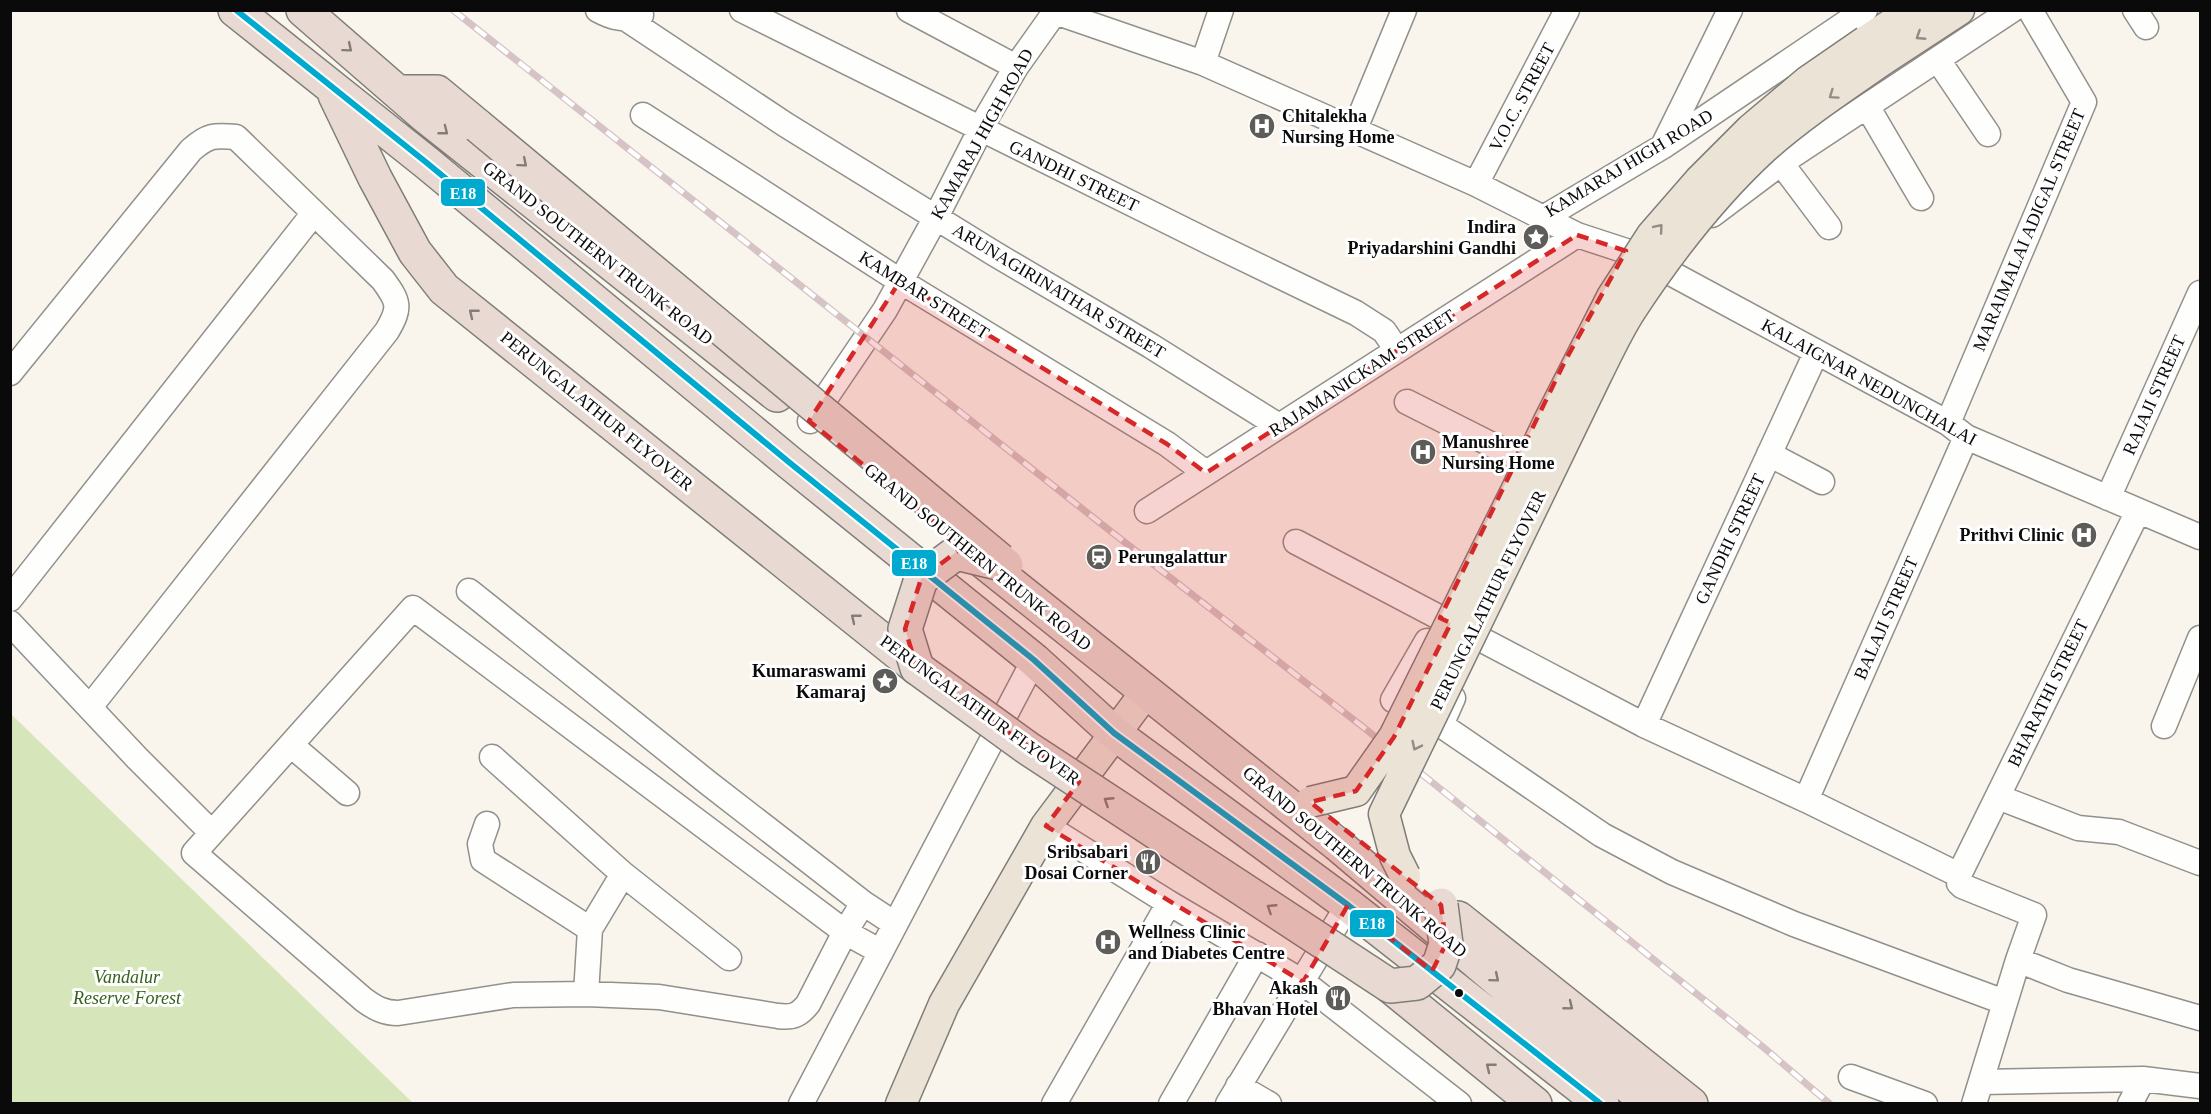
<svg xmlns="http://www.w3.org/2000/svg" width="2211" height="1114" font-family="Georgia,serif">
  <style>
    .forest { fill: #d7e6ba }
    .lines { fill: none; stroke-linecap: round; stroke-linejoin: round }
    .minor-casing { stroke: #92908c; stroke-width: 27 }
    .major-casing { stroke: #7f7d7a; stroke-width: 33 }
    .highway-casing { stroke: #7f7d7a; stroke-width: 36 }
    .minor { stroke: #fefefc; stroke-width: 24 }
    .major { stroke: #ebe3d6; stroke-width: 30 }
    .highway { stroke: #e8dad3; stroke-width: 33 }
    .rail-casing { stroke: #d5c3c5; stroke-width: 7 }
    .rail { stroke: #fff; stroke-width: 4.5; stroke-dasharray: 14; stroke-linecap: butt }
    .major-bridge-casing { stroke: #7f7d7a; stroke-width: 33; stroke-linecap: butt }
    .highway-bridge-casing { stroke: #7f7d7a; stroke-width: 36; stroke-linecap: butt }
    .major-bridge { stroke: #ebe3d6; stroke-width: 30 }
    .highway-bridge { stroke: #e8dad3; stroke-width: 33 }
    .bus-1-casing { stroke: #fff; stroke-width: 10 }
    .bus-1 { stroke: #00a9ce; stroke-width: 6 }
    .oneway { stroke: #918c84 }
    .oneway2 { stroke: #847c79 }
    .marked { fill: #d62828; fill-opacity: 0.2; stroke: #d62828; stroke-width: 4.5; stroke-dasharray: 12 8; stroke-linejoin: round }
    .bus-dot { fill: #0a0a0a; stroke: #fff; stroke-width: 2 }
    .labels { text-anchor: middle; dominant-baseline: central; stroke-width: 6; stroke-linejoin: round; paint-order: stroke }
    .street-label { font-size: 18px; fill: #0a0a0a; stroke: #fff }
    .poi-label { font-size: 18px; font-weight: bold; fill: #0a0a0a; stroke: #fff; text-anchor: end }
    .park-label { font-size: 18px; font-style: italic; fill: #33611b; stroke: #fff }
    .line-badge { stroke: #fff; stroke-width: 2 }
    .badge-label { font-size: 16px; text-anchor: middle; font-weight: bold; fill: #fff }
  </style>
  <rect width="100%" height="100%" fill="#f9f5ed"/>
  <path class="forest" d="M11 714 413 1103H11Z"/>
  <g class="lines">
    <defs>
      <path id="minor" d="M598 10C613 18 624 21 641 15
        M742 10 1211 243 1356 313 1384 331 1397 350
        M909 10 1016 67
        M2135 10 2146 27
        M628 20 786 125 995 254 1151 346 1279 426
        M1938 60 1988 134
        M1203 63 1221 10
        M1867 106 1921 198
        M643 115 900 281 1167 444 1206 473
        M1354 131 1404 10
        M1663 146 1730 10
        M1781 163 1829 227
        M1476 184 1567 10
        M1712 215 1781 163 2012 10
        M1543 218 1662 147 1865 10
        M10 373 191 150C208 135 214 135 236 137L383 280C399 302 401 307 387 331L90 707
        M1407 402 1518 458
        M810 421 885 310 936 217 988 115 1016 67 1055 12 1203 63 1476 184 1577 235 1626 251 1665 270 1948 423 1966 437 2200 537
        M1948 423 2084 102 2030 10
        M1769 454 1822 482
        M2108 498 2200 293
        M1147 511 1577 235
        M1296 542 1644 725 1806 800 1959 875
        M469 591 707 782 863 903 895 924
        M10 599 314 213
        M10 623 137 758 212 833
        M1453 698 1441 725 1602 835 1672 872 1794 924 2004 1002
        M1393 700 1427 641
        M1644 725 1816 353
        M2164 726 2200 638
        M291 745 347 793
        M492 757 623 874
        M1998 797 2078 828 2119 832 2200 863
        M1806 800 1966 437
        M487 824 480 844 483 860 590 929
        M1046 826 1169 903 1303 982 1459 1104
        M863 903 845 932 808 1004C799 1015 793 1018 778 1016L659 997 586 994 513 995 398 1013C384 1013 375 1008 364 1000L194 853 413 608 845 932 881 952
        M2018 960 2034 915 1962 886 1959 883V875L2138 511
        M586 994 590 929 623 874 729 958
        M1851 1077 1925 1104
        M1982 1082 2143 1079 2200 1086
        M1238 1086 1269 1104
        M801 1104 1034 660
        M1054 1104 1169 903
        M1171 1104 1257 954
        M1228 1104 1348 905
        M1974 1104 2018 960 2068 980 2200 1018
        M2130 1104 2143 1079"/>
      <path id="major" d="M1866 41 1913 10
        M1881 61 1959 10
        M901 1104 944 1004 1046 826 1146 692"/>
      <path id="highway" d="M235 10 427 163 790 463 1034 660 1114 733 1348 905 1602 1104
        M303 10 424 115 777 395
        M400 92H437L478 126
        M335 95 375 178 415 252 444 289 917 668
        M974 554 1337 844 1564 1036 1651 1104
        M1458 918 1691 1104
        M1390 986 1535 1104"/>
    </defs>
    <use href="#minor" class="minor-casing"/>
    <use href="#major" class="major-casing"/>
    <use href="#highway" class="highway-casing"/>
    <use href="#minor" class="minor"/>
    <use href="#major" class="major"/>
    <use href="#highway" class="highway"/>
    <defs>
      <path id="rail" d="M453 10 1109 530 1363 727 1763 1047 1830 1104"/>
    </defs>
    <use href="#rail" class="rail-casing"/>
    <use href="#rail" class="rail"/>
    <defs>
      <path id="major-bridge" d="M1310 802 1356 791 1394 737 1517 489 1548 423 1612 297 1652 235 1699 181 1751 129 1808 81 1866 41
        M1405 876 1395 856 1384 814 1597 374C1608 352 1618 330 1631 310 1669 252 1713 195 1764 148 1800 116 1841 89 1881 61"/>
      <path id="highway-bridge" d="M478 126 1000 560
        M1006 565 956 553 921 579 905 629 917 668 1029 749 1390 986 1417 983 1439 965 1446 944 1441 905"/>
    </defs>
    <use href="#major-bridge" class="major-bridge-casing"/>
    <use href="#highway-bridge" class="highway-bridge-casing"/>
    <use href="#major-bridge" class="major-bridge"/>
    <use href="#highway-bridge" class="highway-bridge"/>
    <defs>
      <path id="bus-1" d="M236 10 427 163 790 463 1034 660 1114 733 1348 905 1601 1104"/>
    </defs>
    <use href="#bus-1" class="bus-1-casing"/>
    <use href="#bus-1" class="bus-1"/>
  </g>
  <defs><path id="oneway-chevron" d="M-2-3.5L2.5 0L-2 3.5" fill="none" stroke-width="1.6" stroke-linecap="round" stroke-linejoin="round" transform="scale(1.5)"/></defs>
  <g class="oneway">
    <use href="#oneway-chevron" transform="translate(1920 36) rotate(147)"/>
    <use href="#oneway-chevron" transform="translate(1833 95) rotate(145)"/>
    <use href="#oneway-chevron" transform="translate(1659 228) rotate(-50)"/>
    <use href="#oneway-chevron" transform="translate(1416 746) rotate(116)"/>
  </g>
  <g class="oneway2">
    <use href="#oneway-chevron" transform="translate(348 48) rotate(40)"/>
    <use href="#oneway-chevron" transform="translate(444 131) rotate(38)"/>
    <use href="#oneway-chevron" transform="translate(523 163) rotate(40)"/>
    <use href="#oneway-chevron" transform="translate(473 313) rotate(-141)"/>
    <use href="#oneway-chevron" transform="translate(855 618) rotate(-141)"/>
    <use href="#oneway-chevron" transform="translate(1108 801) rotate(-147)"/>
    <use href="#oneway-chevron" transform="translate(1271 908) rotate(-147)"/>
    <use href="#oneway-chevron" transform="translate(1495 978) rotate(40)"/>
    <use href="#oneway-chevron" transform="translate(1569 1006) rotate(39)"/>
    <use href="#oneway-chevron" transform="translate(1490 1067) rotate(-141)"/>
  </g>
  <path class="marked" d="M1577 235 1626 251 1565 361 1440 618 1451 623 1394 737 1356 791 1310 802 1441 905 1446 944 1432 971 1348 905 1303 982 1046 826 1079 782 917 668 905 629 921 579 964 546 809 421 900 281 1167 444 1206 473Z"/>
  <defs>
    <symbol id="hospital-disc" viewBox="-11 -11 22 22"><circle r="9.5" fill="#5e5c59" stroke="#fff"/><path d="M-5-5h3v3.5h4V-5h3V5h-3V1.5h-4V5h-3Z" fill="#fff"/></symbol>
    <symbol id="sight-disc" viewBox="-11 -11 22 22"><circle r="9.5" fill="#5e5c59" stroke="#fff"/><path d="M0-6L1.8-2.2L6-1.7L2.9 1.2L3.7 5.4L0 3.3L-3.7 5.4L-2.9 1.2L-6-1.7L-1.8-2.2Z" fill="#fff"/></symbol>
    <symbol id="station-disc" viewBox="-11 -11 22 22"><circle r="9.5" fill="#5e5c59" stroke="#fff"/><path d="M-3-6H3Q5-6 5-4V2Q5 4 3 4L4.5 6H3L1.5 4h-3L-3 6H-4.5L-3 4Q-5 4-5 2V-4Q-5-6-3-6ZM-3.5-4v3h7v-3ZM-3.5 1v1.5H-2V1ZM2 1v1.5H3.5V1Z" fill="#fff"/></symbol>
    <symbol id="restaurant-disc" viewBox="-11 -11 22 22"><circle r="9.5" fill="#5e5c59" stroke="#fff"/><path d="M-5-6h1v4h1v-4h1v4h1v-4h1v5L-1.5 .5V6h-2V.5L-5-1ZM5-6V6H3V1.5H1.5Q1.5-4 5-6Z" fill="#fff"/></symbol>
  </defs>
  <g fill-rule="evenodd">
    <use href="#hospital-disc" x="1247" y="111" width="30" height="30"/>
    <use href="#sight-disc" x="1521" y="222" width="30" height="30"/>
    <use href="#hospital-disc" x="1408" y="437" width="30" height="30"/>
    <use href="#hospital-disc" x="2069" y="520" width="30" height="30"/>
    <use href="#station-disc" x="1084" y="542" width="30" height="30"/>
    <use href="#sight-disc" x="870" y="666" width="30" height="30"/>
    <use href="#restaurant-disc" x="1133" y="847" width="30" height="30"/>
    <use href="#hospital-disc" x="1093" y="927" width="30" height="30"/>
    <use href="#restaurant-disc" x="1323" y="983" width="30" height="30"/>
  </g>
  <circle class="bus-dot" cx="1459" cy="993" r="5"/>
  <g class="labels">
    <g class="street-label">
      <text transform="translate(1522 97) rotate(-62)">V.O.C. STREET</text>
      <text transform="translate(982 134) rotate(-61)">KAMARAJ HIGH ROAD</text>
      <text transform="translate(1629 163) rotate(-31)">KAMARAJ HIGH ROAD</text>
      <text transform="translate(1074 176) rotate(26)">GANDHI STREET</text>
      <text transform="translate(2029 230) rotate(-67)">MARAIMALAI ADIGAL STREET</text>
      <text transform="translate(598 253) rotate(38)">GRAND SOUTHERN TRUNK ROAD</text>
      <text transform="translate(1059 291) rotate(31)">ARUNAGIRINATHAR STREET</text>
      <text transform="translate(924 295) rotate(32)">KAMBAR STREET</text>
      <text transform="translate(1362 373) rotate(-33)">RAJAMANICKAM STREET</text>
      <text transform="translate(1869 382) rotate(29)">KALAIGNAR NEDUNCHALAI</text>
      <text transform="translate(2154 395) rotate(-66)">RAJAJI STREET</text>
      <text transform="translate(597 411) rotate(39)">PERUNGALATHUR FLYOVER</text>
      <text transform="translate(1730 539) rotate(-65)">GANDHI STREET</text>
      <text transform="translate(978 557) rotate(39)">GRAND SOUTHERN TRUNK ROAD</text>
      <text transform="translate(1488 600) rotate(-64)">PERUNGALATHUR FLYOVER</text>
      <text transform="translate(1886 618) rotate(-66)">BALAJI STREET</text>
      <text transform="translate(2048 693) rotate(-64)">BHARATHI STREET</text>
      <text transform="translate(980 710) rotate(36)">PERUNGALATHUR FLYOVER</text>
      <text transform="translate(1355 862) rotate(40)">GRAND SOUTHERN TRUNK ROAD</text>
    </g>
    <g class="poi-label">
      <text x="1282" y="116" text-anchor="start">Chitalekha<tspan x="1282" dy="21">Nursing Home</tspan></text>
      <text x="1516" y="227">Indira<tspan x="1516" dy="21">Priyadarshini Gandhi</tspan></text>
      <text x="1442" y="442" text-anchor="start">Manushree<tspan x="1442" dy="21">Nursing Home</tspan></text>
      <text x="2064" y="535">Prithvi Clinic</text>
      <text x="1118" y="557" text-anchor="start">Perungalattur</text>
      <text x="866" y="671">Kumaraswami<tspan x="866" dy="21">Kamaraj</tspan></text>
      <text x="1128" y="852">Sribsabari<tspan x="1128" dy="21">Dosai Corner</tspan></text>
      <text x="1128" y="932" text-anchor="start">Wellness Clinic<tspan x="1128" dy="21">and Diabetes Centre</tspan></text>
      <text x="1318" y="988">Akash<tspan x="1318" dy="21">Bhavan Hotel</tspan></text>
    </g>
    <g class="park-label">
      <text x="127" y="977">Vandalur<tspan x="127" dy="21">Reserve Forest</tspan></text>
    </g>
  </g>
  <g class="line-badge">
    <rect x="440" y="178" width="46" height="29" rx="6" fill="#00a9ce"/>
    <rect x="891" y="549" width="46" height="28" rx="6" fill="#00a9ce"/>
    <rect x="1349" y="909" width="46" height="29" rx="6" fill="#00a9ce"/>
  </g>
  <g class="badge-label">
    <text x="463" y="199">E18</text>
    <text x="914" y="569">E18</text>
    <text x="1372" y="929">E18</text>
  </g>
  <rect width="2211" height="1114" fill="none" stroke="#0a0a0a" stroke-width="24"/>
</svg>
